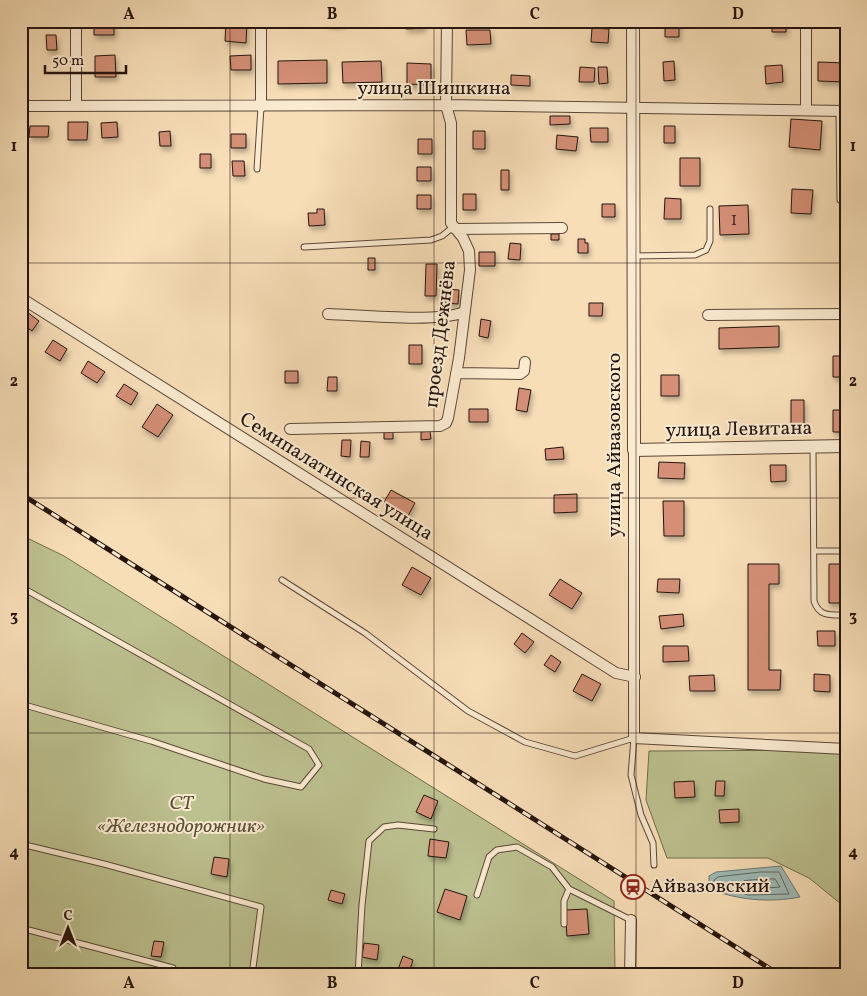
<svg xmlns="http://www.w3.org/2000/svg" width="867" height="996" font-family="Vollkorn,serif">
  <style>
    .green { fill: #bcc18f; stroke: #706b4e }
    .water { fill: #9fbbb7; stroke: #6e7973 }
    .lines { fill: none; stroke-linecap: round; stroke-linejoin: round }
    .shore { stroke: #626862; stroke-width: 1 }
    .building { fill: #d48f76; stroke: #25150e; filter: url(#shadow) }
    .service-casing { stroke: #5a4738; stroke-width: 7 }
    .minor-casing { stroke: #5a4738; stroke-width: 12 }
    .tertiary-casing { stroke: #5a4738; stroke-width: 14 }
    .service { stroke: #faead0; stroke-width: 5 }
    .minor { stroke: #faead0; stroke-width: 10 }
    .tertiary { stroke: #faead0; stroke-width: 12 }
    .rail-casing { stroke: #25150e; stroke-width: 5 }
    .rail { stroke: #faead0; stroke-width: 3; stroke-dasharray: 9; stroke-linecap: butt }
    .grid { fill: none; stroke: #25150e; stroke-width: 1; stroke-opacity: 0.55 }
    .labels { text-anchor: middle; dominant-baseline: central; stroke-width: 4; stroke-linejoin: round; paint-order: stroke }
    .number-label { font-size: 18px; fill: #513428 }
    .street-label { font-size: 20px; fill: #25150e; stroke: #faead0 }
    .park-label { font-size: 20px; font-style: italic; fill: #5a513b; stroke: #faead0 }
    .poi-label { font-size: 20px; fill: #25150e; stroke: #faead0; text-anchor: start }
    .neatline { fill: none; stroke: #25150e; stroke-width: 2 }
    .grid-label { font-size: 16px; text-anchor: middle; font-weight: bold; fill: #25150e }
  </style>
  <defs>
    <filter id="shadow"><feDropShadow dx="2" dy="4" stdDeviation="2.5" flood-color="#0004"/></filter>
  </defs>
  <rect width="100%" height="100%" fill="#f7deb7"/>
  <filter id="stains"><feTurbulence type="fractalNoise" baseFrequency=".004" numOctaves="4"/><feColorMatrix values="0 0 0 0 .2 0 0 0 0 .09 0 0 0 0 .02 0 0 0 .5 -.17"/></filter>
  <radialGradient id="worn" r=".72"><stop offset=".6" stop-color="#630" stop-opacity="0"/><stop offset="1" stop-color="#630" stop-opacity=".3"/></radialGradient>
  <path class="green" d="M21 535 64 556 614 901 615 975H21Z
    M846 750V908L809 878 768 858H667L646 800 649 751Z"/>
  <path class="water" d="M781 866 800 897C768 903 739 900 709 889V876L716 872Z"/>
  <g class="lines">
    <path class="shore" d="M761 872H779L789 894 748 895 713 884 714 880 718 877Z
      M761 879H775L780 887 750 889 742 884 744 881Z"/>
  </g>
  <path class="building" d="M94 21H114V35H94Z
    M226 21H247L246 43 225 41Z
    M327 21H343V24H328Z
    M406 21H424V28L406 29Z
    M665 21H679V37H665Z
    M772 21H786V32H772Z
    M592 28 609 29 608 43 591 42Z
    M466 30H490L491 44 467 45Z
    M46 35H56L57 50H47Z
    M115 55 116 77H95V56Z
    M251 55V70H231L230 56Z
    M327 60V83L278 84V61Z
    M381 61 382 82 343 83 342 62Z
    M674 61 675 80 664 81 663 62Z
    M818 62 846 63V82L818 81Z
    M407 63 431 64V85L407 84Z
    M782 65 783 82 766 84 765 66Z
    M580 67 595 68 594 82H579Z
    M598 67H607L608 83 599 84Z
    M511 75 530 76V86L511 85Z
    M550 116H570V124L550 125Z
    M791 119 822 121 820 150 789 147Z
    M68 122H88L87 140H68Z
    M117 122 118 137 102 138 101 123Z
    M30 126H49L48 137H29Z
    M664 126H675V143H664Z
    M590 128H608V142H591Z
    M170 131 171 146H160L159 132Z
    M473 131H485V149H473Z
    M231 134H246V148H231Z
    M557 135 578 137 576 151 556 149Z
    M418 139H432V154H418Z
    M200 154H211V168H200Z
    M680 158H700V186H680Z
    M232 161H244L245 176H233Z
    M417 167H431V181H417Z
    M501 170H509V190H501Z
    M792 189 813 190 811 214 791 213Z
    M463 194H476V210H463Z
    M417 195H431V209H417Z
    M665 198 681 199V219H664Z
    M602 204H615V217H602Z
    M748 205 749 234 720 235 719 206Z
    M317 209H324L325 225 309 226 308 213H317Z
    M551 234H559V240H551Z
    M578 239H585V243H588V253H578Z
    M510 243 521 244 520 260 508 259Z
    M479 252H495V266H479Z
    M368 258H375V270H368Z
    M426 264H437L436 296H425Z
    M446 289 459 290 458 304 445 303Z
    M589 303H603L602 316H589Z
    M23 309 39 321 32 331 21 323Z
    M481 319 491 321 488 338 479 336Z
    M779 326V347L719 349V328Z
    M53 340 67 349 60 361 45 352Z
    M409 345H422V364H409Z
    M833 356H846V377H833Z
    M88 361 105 372 97 383 81 373Z
    M285 371H298V383H285Z
    M661 375H679V396H661Z
    M328 377H337V391H327Z
    M124 384 138 393 131 405 116 396Z
    M519 388 531 390 527 412 516 410Z
    M791 400H804V428H791Z
    M157 404 173 415 158 437 142 427Z
    M469 409H488V422H469Z
    M833 410H846V432H833Z
    M430 431 431 439 421 440V432Z
    M384 432H393V439H384Z
    M342 440H351L350 457 341 456Z
    M361 441 370 442 369 457H360Z
    M563 447 564 459 546 460 545 449Z
    M659 462 685 463 684 479 658 478Z
    M840 463H846V478L840 477Z
    M770 465H786V481L771 482Z
    M391 490 415 503 408 516 384 502Z
    M577 494V512L554 513V495Z
    M663 501H684V536H664Z
    M748 564H779V584H769V670H781L780 690H748Z
    M829 564H846V603H829Z
    M412 567 431 578 421 595 402 585Z
    M560 579 582 593 572 609 549 595Z
    M658 579H680L679 593 657 592Z
    M683 614 684 626 661 629 659 616Z
    M817 631H835V646H818Z
    M522 633 534 642 525 653 514 644Z
    M663 646H688L689 661 663 662Z
    M551 655 561 662 555 672 544 665Z
    M582 674 601 684 592 701 573 691Z
    M814 674 830 675V692L814 691Z
    M714 675 715 691H690L689 676Z
    M694 781 695 797 675 798 674 782Z
    M716 781H725L724 796H715Z
    M424 795 438 801 431 819 416 812Z
    M739 809V822L720 823 719 810Z
    M430 839 449 842 446 858 428 856Z
    M214 857 229 859 227 877 211 874Z
    M445 889 467 896 460 920 437 912Z
    M331 890 345 894 342 904 328 900Z
    M587 909 589 934 567 936 565 910Z
    M154 941 164 942 161 957 151 956Z
    M364 943 379 945 377 960 362 957Z
    M403 956 413 960 408 975H396Z"/>
  <g class="lines">
    <defs>
      <path id="service" d="M839 111 840 200
        M257 169 261 107
        M304 247 431 240 442 236 453 227
        M634 256 695 255 706 250 710 241V209
        M813 448 814 601C819 617 831 615 846 615
        M815 551H846
        M282 580 365 633 468 711 525 742 575 756 634 738 631 775 641 815 653 843 654 865
        M21 587 309 749 319 765 301 787 264 779 151 741 21 704
        M21 844 104 864 261 907 252 975
        M477 895 489 857 497 850 517 847 552 867 569 889 631 920
        M564 924V901L569 889
        M21 928 173 968
        M358 975 362 905 369 841 384 827 398 825 434 829"/>
      <path id="minor" d="M76 21V106
        M806 21V110
        M21 106 446 105 846 111
        M261 107V21
        M455 229 562 228
        M21 298 616 673 635 677
        M328 314C359 315 439 323 464 312
        M708 315 846 314
        M456 373 520 374 524 371 525 362
        M290 429 440 426 446 423 448 418 459 358 470 270 469 251 463 238 451 223V123L446 105 447 21
        M634 450V738L846 749
        M630 975 631 920"/>
      <path id="tertiary" d="M633 21 634 450 846 446"/>
    </defs>
    <use href="#service" class="service-casing"/>
    <use href="#minor" class="minor-casing"/>
    <use href="#tertiary" class="tertiary-casing"/>
    <use href="#service" class="service"/>
    <use href="#minor" class="minor"/>
    <use href="#tertiary" class="tertiary"/>
    <defs>
      <path id="rail" d="M21 494 780 975"/>
    </defs>
    <use href="#rail" class="rail-casing"/>
    <use href="#rail" class="rail"/>
  </g>
  <path class="grid" d="M230 21V975M434 21V975M636 21V975M21 263H846M21 498H846M21 733H846"/>
  <defs>
    <symbol id="station-ring" viewBox="-11 -11 22 22"><circle r="9.5" fill="#faead0" stroke="#8f2418" stroke-width="1.5"/><path d="M-3-6H3Q5-6 5-4V2Q5 4 3 4L4.5 6H3L1.5 4h-3L-3 6H-4.5L-3 4Q-5 4-5 2V-4Q-5-6-3-6ZM-3.5-4v3h7v-3ZM-3.5 1v1.5H-2V1ZM2 1v1.5H3.5V1Z" fill="#8f2418"/></symbol>
  </defs>
  <g fill-rule="evenodd">
    <use href="#station-ring" x="619" y="873" width="28" height="28"/>
  </g>
  <g class="labels">
    <g class="number-label">
      <text x="734" y="220">1</text>
    </g>
    <g class="street-label">
      <text x="434" y="89">улица Шишкина</text>
      <text transform="translate(441 334) rotate(-83)">проезд Дежнёва</text>
      <text transform="translate(739 430) rotate(-1)">улица Левитана</text>
      <text transform="translate(615 445) rotate(-90)">улица Айвазовского</text>
      <text transform="translate(336 477) rotate(32)">Семипалатинская улица</text>
    </g>
    <g class="park-label">
      <text x="181" y="804">СТ<tspan x="181" dy="23">«Железнодорожник»</tspan></text>
    </g>
    <g class="poi-label">
      <text x="650" y="887">Айвазовский</text>
    </g>
  </g>
  <rect width="867" height="996" fill="none" stroke="#f7deb7" stroke-width="55"/>
  <g transform="translate(68 928)" stroke="#faead0" stroke-width="4" paint-order="stroke">
  <path d="M0-4L9 19L0 12L-9 19Z" fill="#25150e"/>
  <text y="-8" font-size="14" font-weight="bold" text-anchor="middle" fill="#25150e">С</text>
  </g>
  <path d="M45 65v8h81v-8" fill="none" stroke="#25150e" stroke-width="2.5"/>
  <text x="52" y="65" font-size="15" fill="#25150e" stroke="#faead0" stroke-width="4" paint-order="stroke">50 m</text>
  <rect x="28" y="28" width="812" height="940" class="neatline"/>
  <g class="grid-label">
    <text x="129" y="19">A</text>
    <text x="332" y="19">B</text>
    <text x="535" y="19">C</text>
    <text x="738" y="19">D</text>
    <text x="14" y="151">1</text>
    <text x="853" y="151">1</text>
    <text x="14" y="386">2</text>
    <text x="853" y="386">2</text>
    <text x="14" y="621">3</text>
    <text x="853" y="621">3</text>
    <text x="14" y="857">4</text>
    <text x="853" y="857">4</text>
    <text x="129" y="988">A</text>
    <text x="332" y="988">B</text>
    <text x="535" y="988">C</text>
    <text x="738" y="988">D</text>
  </g>
  <rect width="100%" height="100%" filter="url(#stains)"/>
  <rect width="100%" height="100%" fill="url(#worn)"/>
</svg>
